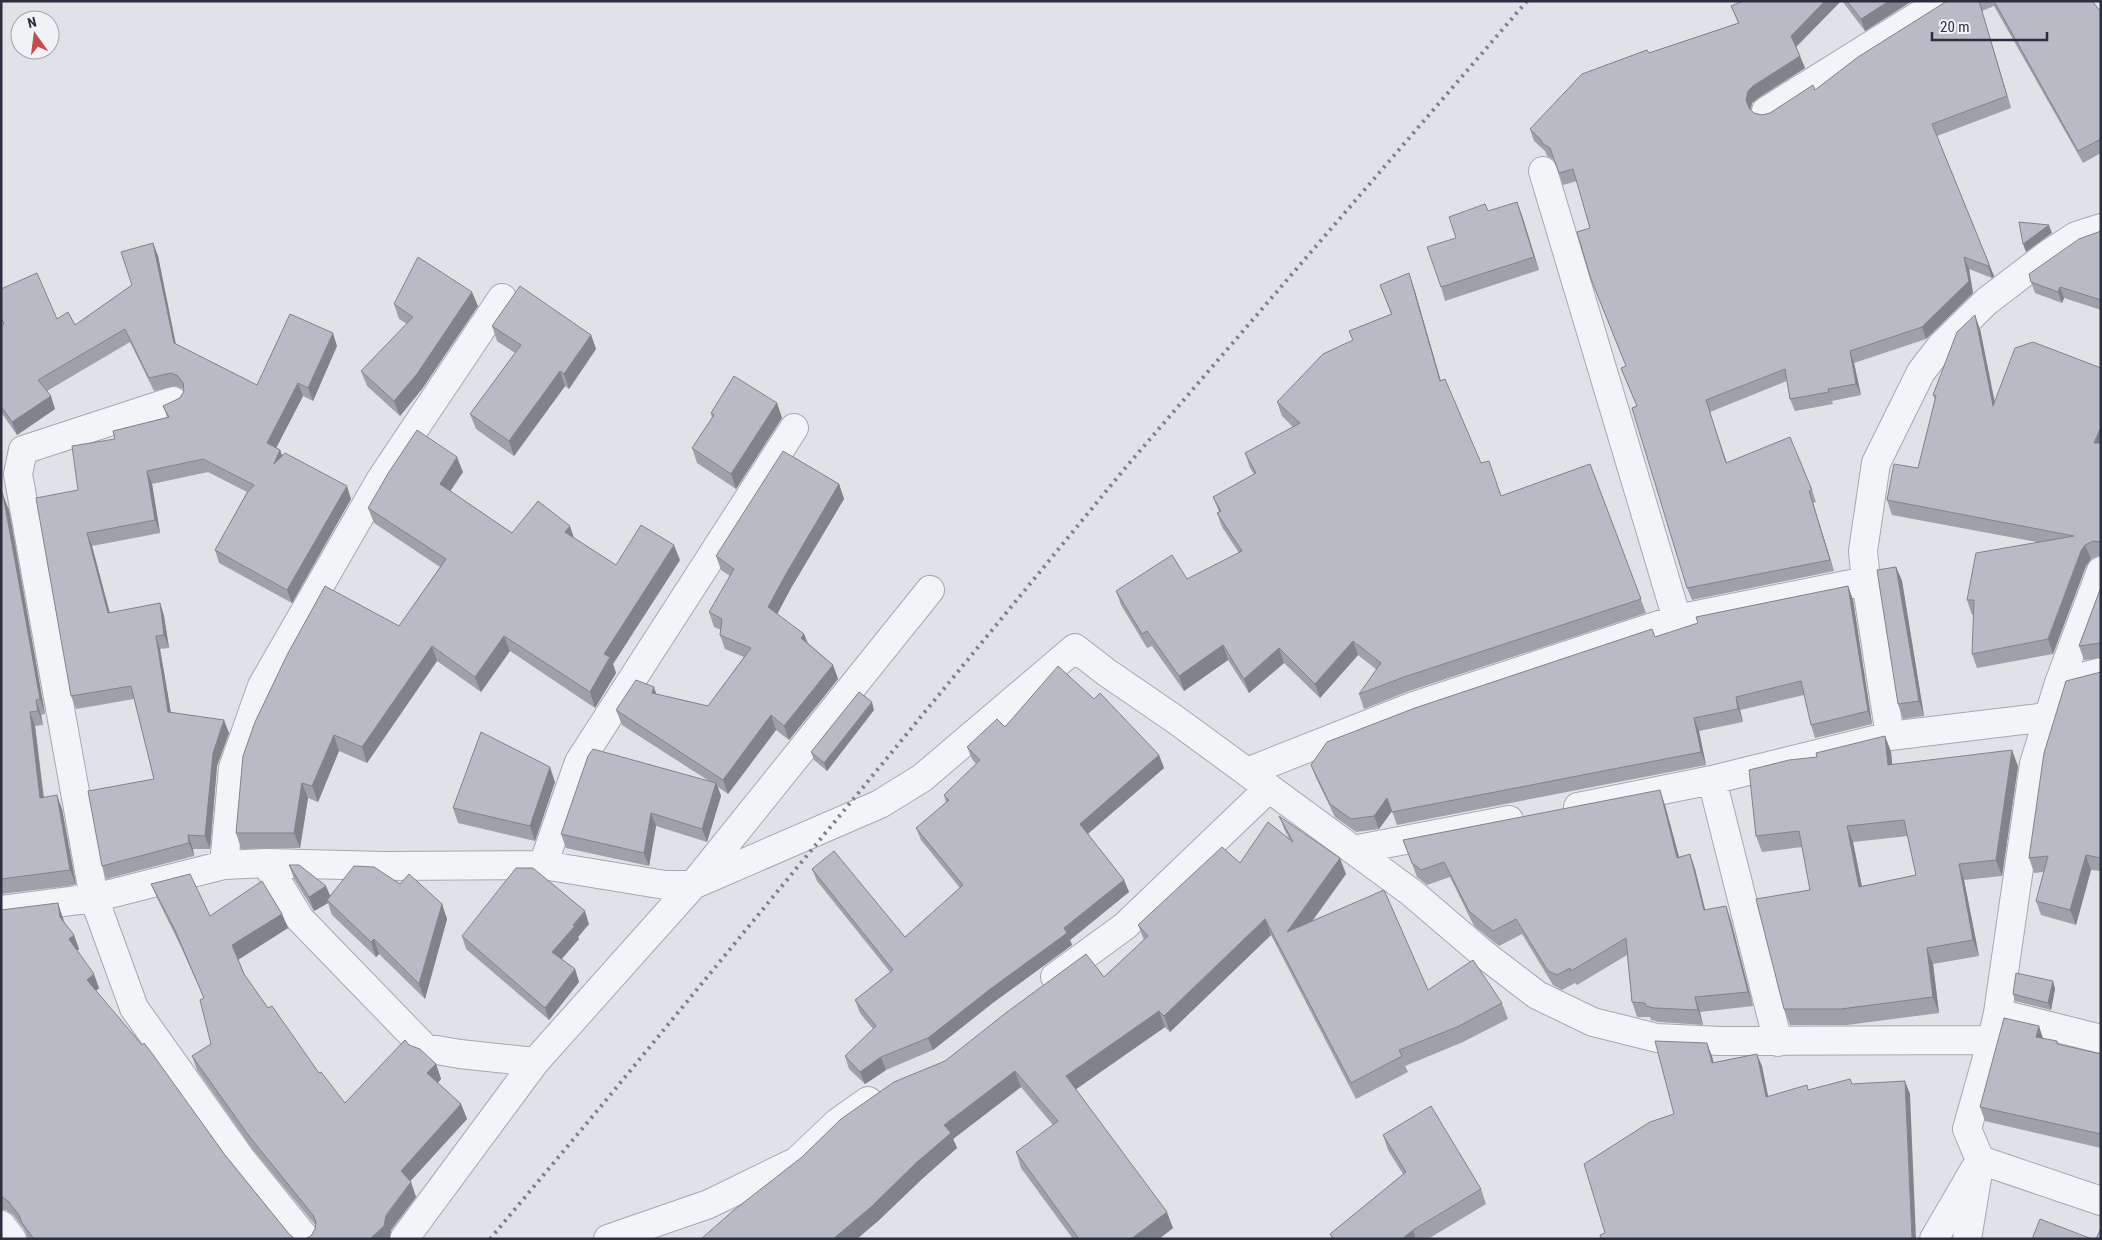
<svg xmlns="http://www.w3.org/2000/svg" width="2102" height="1240" font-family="'Roboto Condensed',sans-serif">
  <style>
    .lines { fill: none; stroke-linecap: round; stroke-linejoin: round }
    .street-casing { stroke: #a6a8b2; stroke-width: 30 }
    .street { stroke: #f3f4f7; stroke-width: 28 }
    .rail { stroke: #7b8091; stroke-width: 4; stroke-dasharray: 2.5 5; stroke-linecap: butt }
    .wall { fill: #9ea1a9; fill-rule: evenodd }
    .shaded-wall { fill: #81838a }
    .building { fill: #b8bbc5; stroke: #81838a; fill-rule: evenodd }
  </style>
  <rect width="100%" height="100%" fill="#e0e2e8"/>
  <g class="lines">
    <defs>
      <path id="street" d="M1766 111 1942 1
        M1543 171 1677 619
        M173 401 23 450 18 474 94 898 134 1008 242 1160 306 1239
        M2059 683 2101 672
        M1890 736 1866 581 1863 551 1876 463 1921 372 1941 346 1987 301 2050 253 2076 236 2101 228
        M1247 772 1414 706 1677 619 1866 581
        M1712 780 1778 1042
        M1578 807 1712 780 1890 736 2047 717
        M1353 850 1509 820
        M266 863 300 919 425 1048 460 1054 535 1062
        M224 865 233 768 262 686 381 479 502 298
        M543 865 579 762 794 428
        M1 910 94 898 224 865 266 863 384 866 543 865 665 885H693L880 804 922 778 1075 648 1106 672 1176 720 1412 893 1481 952 1537 995 1593 1022 1657 1038 1720 1041 1992 1040
        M1055 977 1125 926 1269 788
        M1998 1013 2101 1039
        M1 1225 12 1239
        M404 1239 535 1062 693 885 930 590
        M608 1239 709 1204 797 1161 837 1123 868 1101
        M1934 1239 1980 1160 2101 1201
        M1967 1239 1980 1160 1967 1129 1992 1040 1998 1013 2034 764 2059 683 2101 571"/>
    </defs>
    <use href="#street" class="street-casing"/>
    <use href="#street" class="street"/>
    <path class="rail" d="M490 1239 607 1099 1126 467 1527 1"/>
  </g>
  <path class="wall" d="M1841 1 1796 47 1805 68 1758 98 1752 103 1751 110 1754 113 1762 115 1770 113 1815 90 1947 1H2092L2101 12V153L2083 163 1994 6 1982 11 2011 108 1937 136 1994 276 1992 278 1969 269 1973 293 1926 339 1854 363 1861 395 1832 401 1833 404 1795 411 1790 399 1787 381 1710 412 1727 463 1812 490 1816 502 1813 503 1834 571 1692 600 1687 588 1637 406 1621 368 1626 366 1591 279 1590 228 1577 181 1563 185 1554 160 1547 156 1545 151 1534 141 1530 129 1649 53 1738 23 1731 6Z
    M1842 1H1912L1865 31Z
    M1517 202 1539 270 1445 301 1441 287 1456 238Z
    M2101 231V310L2064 298 2062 303 2035 293 2031 282Z
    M153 243 158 256 176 344 257 385 337 346 313 401 303 396 276 448 280 450 282 456 351 499 292 603 219 563 215 550 247 492 208 472 152 484 160 533 92 546 110 613 160 603 164 616 169 648 160 649 171 713 229 733 217 766 210 849H193L194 856 106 879 102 866 154 779 134 699 76 709 71 696 78 490 115 439 167 417 163 406 180 398 184 391 183 389 176 386 154 391 130 342 47 391 55 409 17 435 1 412V326L4 325 1 319V289L57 319 75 325 132 285Z
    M1380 285 1414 288 1441 381 1481 463 1501 496 1590 464 1646 613 1409 691 1364 709 1359 694 1377 670 1358 655 1320 698 1284 663 1249 693 1228 660 1184 691 1152 646 1147 648 1121 605 1116 591 1187 579 1239 553 1222 527 1217 513 1219 512 1213 497 1254 474 1250 468 1245 453 1293 427 1282 416 1277 402 1353 340 1349 331 1391 314Z
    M394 304 478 306 422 389 400 416 367 386 361 371 407 324 399 319Z
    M492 326 591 335 596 349 569 389 565 386 514 456 476 429 470 414 515 353 497 341Z
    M1980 329 1995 402 2101 368V556H2098L2091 559 2086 566 2053 654 1977 668 1972 654 1974 615H1972L1967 600 2037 542 1892 515 1887 500 1918 468 1935 400 1933 395Z
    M777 403 782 418 736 489 697 463 692 448 712 418 711 413Z
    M463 472 450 491 512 533 574 538 616 565 680 560 613 664 616 673 595 708 510 651 481 692 437 661 367 763 339 751 318 802 308 798 300 848 241 849 236 833 399 626 440 567 374 523 368 508Z
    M839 484 844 499 791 588 777 614 804 634 808 643 833 665 838 679 789 740 776 730 728 794 718 787 721 796 707 842 656 826 649 866 566 848 561 834 709 781 622 725 616 710 656 694 708 706 744 657 725 649 720 635 721 630 714 627 709 612 730 576 721 570 716 556Z
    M1 490 9 510 45 714 41 715 43 725 35 726 44 797 62 809 76 885 1 894Z
    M1896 567 1902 581 1924 716 1903 719 1898 704Z
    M1848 586 1853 600 1872 724 1815 738 1811 725 1804 695 1740 710 1743 722 1699 731 1706 765 1397 825 1392 811 1379 829 1356 832 1335 817 1316 778 1311 765 1655 637Z
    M2101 587V658L2084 660 2079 646Z
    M2101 672V871L2091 870 2076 925 2041 915 2036 901 2044 872 2034 873 2029 858Z
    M1094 699 1159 755 1164 768 1088 834 1124 880 1129 892 1070 940 1072 945 994 1002 933 1050 886 1070 865 1084 849 1069 845 1056 873 1029 860 1013 855 1000 890 972 817 881 812 869 905 937 960 888 921 840 916 828 946 803 944 795 976 764 972 759 967 747 1005 727Z
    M874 710 827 771 814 760 811 752Z
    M1885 736 1891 752 1892 765 2018 766 2002 876 1964 880 1979 956 1933 964 1939 1013 1847 1025H1790L1784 1009 1810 890 1802 847 1762 852 1756 836 1817 757ZM1908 836 1916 875 1862 886 1853 842Z
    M555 782 535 841 458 823 453 808Z
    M1665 805 1679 857 1690 854 1695 869 1705 910 1726 906 1731 921 1753 1006 1700 1012 1703 1025 1659 1022 1651 1020 1650 1017H1637L1632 1002 1627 955 1577 985 1575 983 1562 990 1553 985 1522 934 1499 946 1474 926 1450 877 1427 885 1417 877 1403 840Z
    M1279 816 1346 874 1312 922 1428 990 1502 1003 1508 1019 1463 1042 1405 1066 1408 1072 1356 1099 1271 935 1170 1032 1165 1027 1076 1089 1173 1228 1159 1239H1073L1021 1168 1016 1152 1053 1125 1021 1087 953 1139 957 1148 922 1179 877 1222 945 1061 1104 977 1144 940 1138 925 1240 863 1289 838 1285 831Z
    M289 865 330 896 400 884 442 904 447 919 425 999 379 954 376 957 332 915 328 903 314 911 294 879Z
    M151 884 210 916 282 914 288 928 238 959 244 974 268 1008 319 1073 345 1103 409 1045 436 1064 441 1079 438 1083 461 1104 467 1119 410 1181 416 1197 391 1230 390 1239H305L311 1236 315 1229 316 1226 254 1151 197 1070 192 1056 211 1044 204 998 180 945 157 898Z
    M1 910 63 918 64 921 79 949 77 951 99 988 96 991 225 1155 289 1234 295 1239H28L24 1229 13 1215 6 1210H1Z
    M589 924 578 937 579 939 562 959 575 969 579 982 549 1020 466 949 462 936Z
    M2053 981 2055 989 2051 1010 2015 1001 2013 994Z
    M2043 1039 2057 1041 2058 1045 2101 1054V1148L1985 1121 1980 1107Z
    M1383 1135 1481 1189 1486 1204 1428 1239H1332L1330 1234 1403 1174 1388 1150Z"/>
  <path class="shaded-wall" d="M1825 1H1841L1795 48 1791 36Z
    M1889 1H1912L1865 31 1861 19Z
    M1979 1 1982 11 2011 108 2007 96Z
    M1800 56 1805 68 1758 98 1752 103 1750 112 1746 100 1748 91 1753 86Z
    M1517 202 1522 215 1539 270 1534 257Z
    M2049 225 2052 233 2026 252 2023 244Z
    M153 243 158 256 178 356 174 343Z
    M1964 257 1969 269 1973 293 1926 339 1922 327Z
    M1989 264 1994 276 1992 278 1988 266Z
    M1409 273 1414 288 1445 396 1440 381Z
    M2060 287 2064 298 2062 303 2058 292Z
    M472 292 478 306 422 389 400 416 394 401Z
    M1975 315 1980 329 1998 420 1993 406Z
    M333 333 337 346 313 401 308 388Z
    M591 335 596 349 569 389 564 374Z
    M1850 351 1854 363 1861 395 1856 384Z
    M560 371 565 386 514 456 509 441Z
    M298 383 303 396 272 456 267 443Z
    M51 396 55 409 17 435 12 422Z
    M777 403 782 418 736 489 731 474Z
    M2101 427V455L2094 443Z
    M280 450 285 463 274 464Z
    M457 457 463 472 445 499 440 484Z
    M147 471 152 484 160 533 155 520Z
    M839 484 844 499 791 588 773 622 768 607 786 574Z
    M347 486 351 499 292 603 287 590Z
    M1809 491 1813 503 1834 571 1830 560Z
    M3 495 9 510 45 714 40 699Z
    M570 526 575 541 565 532Z
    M87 533 92 546 113 626 108 613Z
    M674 545 680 560 613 664 616 673 595 708 590 692 604 654Z
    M2085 545 2091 559 2086 566 2053 654 2048 639 2081 551Z
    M1896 567 1902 581 1924 716 1919 701Z
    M1848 586 1853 600 1872 724 1868 711Z
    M160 603 164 616 169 648 164 635Z
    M804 634 809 648 801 638Z
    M156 636 160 649 173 725 168 712Z
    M504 636 510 651 481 692 475 677Z
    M1353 641 1358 655 1320 698 1315 684Z
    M1223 645 1228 660 1184 691 1179 676Z
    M432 646 437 661 367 763 362 747Z
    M1279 648 1284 663 1249 693 1244 679Z
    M833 665 838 679 789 740 784 726Z
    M654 687 659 702 652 693Z
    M1736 697 1740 710 1743 722 1738 709Z
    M36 700 41 715 43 725 38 711Z
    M872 702 874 710 827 771 824 763Z
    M30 712 35 726 45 812 40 798Z
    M771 715 776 730 728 794 723 780Z
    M1694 718 1699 731 1706 765 1701 752Z
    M224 720 229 733 217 766 210 849 205 836 213 753Z
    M334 735 339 751 318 802 312 786Z
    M1885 736 1891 752 1894 781 1888 765Z
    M2012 750 2018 766 2002 876 1996 860Z
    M1159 755 1164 768 1085 836 1080 824Z
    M550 767 555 782 535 841 530 826Z
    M302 783 308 798 300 848 294 833Z
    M716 783 721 796 707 842 702 829Z
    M1660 790 1665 805 1683 872 1677 858Z
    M57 795 62 809 76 885 70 870Z
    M1387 798 1392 811 1379 829 1374 816Z
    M651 813 656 826 649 866 644 853Z
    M1847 826 1853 842 1865 903 1859 887Z
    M188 835 193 849 194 856 189 843Z
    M1690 854 1695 869 1709 925 1704 910Z
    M2086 855 2091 870 2076 925 2070 910Z
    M1340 858 1346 874 1292 948 1287 932Z
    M1959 864 1964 880 1979 956 1973 940Z
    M1124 880 1129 892 1070 940 1072 945 994 1002 933 1050 928 1038Z
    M326 886 332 900H327L328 903 314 911 309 897Z
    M58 903 63 918 65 931 60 917Z
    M442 904 447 919 425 999 419 984Z
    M1726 906 1731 921 1753 1006 1748 992Z
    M585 911 589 924 578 937 579 939 557 964 552 952 573 925Z
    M282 914 288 928 238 960 232 945Z
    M1265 919 1271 935 1170 1032 1164 1016Z
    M74 935 79 949 74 953 69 939Z
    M374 939 379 954 376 957 371 942Z
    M1927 948 1933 964 1939 1013 1933 997Z
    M575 969 579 982 549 1020 545 1008Z
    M94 974 99 988 92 994 87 980Z
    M2053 981 2055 989 2051 1010 2048 1003Z
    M1695 997 1700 1012 1703 1025 1698 1010Z
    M1159 1011 1165 1027 1072 1092 1066 1076Z
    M2039 1026 2044 1041 2036 1037Z
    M1707 1043 1712 1056 1717 1076 1712 1063Z
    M1757 1054 1762 1066 1771 1110 1766 1097Z
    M881 1057 886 1070 865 1084 860 1072Z
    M436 1064 441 1079 433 1088 427 1073Z
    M1015 1071 1021 1087 953 1139 957 1148 922 1179 877 1222 857 1239H833L944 1125Z
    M1905 1081 1910 1094 1916 1239H1912Z
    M461 1104 467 1119 406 1186 401 1171Z
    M411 1182 416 1197 391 1230 390 1239H370Z
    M1167 1212 1173 1228 1159 1239H1131Z
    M1413 1230 1416 1239H1402Z"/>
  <path class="building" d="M1743 1H1825L1791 36 1800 56 1753 86 1748 91 1746 100 1749 108 1754 113 1762 115 1770 113 1813 85 1815 90 1858 57 1947 1H1979L2007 96 1932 124 1989 264 1988 266 1964 257 1969 281 1922 327 1850 351 1856 384 1828 389 1829 392 1790 399 1785 369 1706 400 1726 463 1790 437 1812 490 1809 491 1830 560 1687 588 1632 408 1637 406 1621 368 1626 366 1591 279 1577 232 1590 228 1573 169 1559 173 1550 148 1543 144 1541 140 1530 129 1582 74 1647 50 1649 53 1739 23 1731 6Z
    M1847 1H1889L1861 19Z
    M1994 1H2092L2101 12V139L2078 151Z
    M1517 202 1534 257 1441 287 1427 247 1456 238 1449 217 1485 204 1488 211Z
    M2019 222 2049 225 2023 244Z
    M2101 231V300L2060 287 2058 292 2031 282 2029 274 2079 239Z
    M153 243 174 343 257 385 290 314 333 333 308 388 298 383 267 443 280 450 274 464 285 453 347 486 287 590 215 550 247 493 254 485 203 459 147 471 155 520 87 533 108 613 160 603 164 635 156 636 168 712 224 720 213 753 205 836 188 835 189 843 102 866 88 791 154 779 131 686 71 696 36 498 78 490 72 446 115 439 113 431 169 417 163 406 180 398 184 391 183 383 178 376 171 373 149 378 125 329 38 380 51 396 12 422 1 406V326L4 324 1 317V289L37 273 57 319 68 312 75 325 132 285 121 252Z
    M418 257 472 292 417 374 394 401 361 371 413 317 394 304Z
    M1409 273 1440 381 1445 379 1481 463 1489 461 1501 496 1590 464 1641 599 1404 677 1359 694 1381 663 1353 641 1315 684 1279 648 1244 679 1223 645 1179 676 1147 631 1142 634 1116 591 1172 555 1187 579 1242 551 1217 513 1221 511 1213 497 1256 473 1245 453 1300 423 1277 402 1323 354 1353 340 1349 331 1392 314 1380 285Z
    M520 286 591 335 564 374 560 371 509 441 470 414 521 345 492 326Z
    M1975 315 1993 406 2015 348 2033 342 2101 368V427L2094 443H2101V542L2093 541 2085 545 2081 551 2048 639 1972 654 1974 600H1967L1976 553 2074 536 1887 500 1894 464 1918 468 1936 396 1933 395 1957 332Z
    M734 376 777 403 731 474 692 448 714 415 711 413Z
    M417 430 457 457 440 484 512 533 538 501 570 526 565 532 616 565 641 525 674 545 604 654 610 657 590 692 504 636 475 677 432 646 362 747 334 735 312 786 302 783 294 833H236L243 756 255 722 287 655 325 586 399 626 446 559 368 508 389 472Z
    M783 451 839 484 786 574 768 607 804 634 801 638 833 665 784 726 771 715 723 780 616 710 636 680 654 687 652 693 708 706 751 648 720 635 722 619 709 612 734 569 716 556Z
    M1 490 3 495 40 699 36 700 38 711 30 712 40 798 57 795 70 870 1 879Z
    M1896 567 1919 701 1898 704 1877 570Z
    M1848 586 1868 711 1811 725 1801 681 1736 697 1738 709 1694 718 1701 752 1392 812 1387 798 1374 816 1351 819 1330 804 1311 765 1327 742 1415 708 1652 629 1655 637 1698 623 1696 617Z
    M2101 587V643L2079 646Z
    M1058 666 1094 699 1100 693 1159 755 1080 824 1124 880 1064 928 1067 933 989 990 928 1038 881 1057 860 1072 845 1056 876 1026 855 1000 893 970 812 869 834 851 905 937 963 885 916 828 949 800 944 795 980 760 967 747 997 719 1005 727Z
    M2101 672V858L2086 855 2070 910 2036 901 2048 856 2029 858 2044 753 2066 681Z
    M859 692 872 702 824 763 811 752Z
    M481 732 550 767 530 826 453 808Z
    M1885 736 1888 765 2012 750 1996 860 1959 864 1973 940 1927 948 1933 997 1841 1009H1784L1756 899 1810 890 1799 831 1756 836 1749 770 1789 760 1817 757 1816 753ZM1904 820 1916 875 1859 887 1847 826Z
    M593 749 716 783 702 829 651 813 644 853 561 834 588 756Z
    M1660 790 1677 858 1690 854 1704 910 1726 906 1748 992 1695 997 1698 1010 1654 1008 1646 1006 1645 1003 1632 1002 1626 938 1571 971 1570 968 1557 975 1548 971 1516 919 1493 931 1469 911 1444 862 1421 870 1412 863 1403 840Z
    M1279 816 1340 858 1287 932 1384 890 1428 990 1473 960 1502 1003 1457 1027 1399 1050 1402 1056 1351 1083 1265 919 1164 1016 1159 1011 1066 1076 1167 1212 1131 1239H1079L1016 1152 1058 1121 1015 1071 944 1125 951 1133 916 1163 871 1207 833 1239H701L734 1210 802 1157 841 1119 894 1082 945 1061 1007 1012 1086 954 1104 977 1148 936 1138 925 1222 847 1240 863 1268 822 1293 842Z
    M289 865H299L326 886 309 897Z
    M354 866 374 867 400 884 409 874 442 904 419 984 374 939 371 942 327 900Z
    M516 868H533L585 911 573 925 575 926 552 952 575 969 545 1008 462 936Z
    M190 874 210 916 262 881 282 914 232 945 244 974 268 1008 272 1006 319 1073 321 1072 345 1103 405 1040 409 1045 420 1049 436 1064 427 1073 461 1104 401 1171 411 1182 386 1215 384 1226 370 1239H305L311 1236 315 1229 316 1222 313 1215 249 1136 192 1056 211 1044 200 1000 204 998 175 930 151 884Z
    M58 903 60 917 74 935 69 939 94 974 87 980 142 1045 144 1043 151 1052 225 1155 289 1234 295 1239H34L22 1223 19 1215 8 1201 1 1196V910Z
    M2016 973 2053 981 2048 1003 2013 994Z
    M2004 1018 2039 1026 2036 1037 2057 1041V1044L2101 1054V1134L1980 1107Z
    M1655 1041 1707 1043 1712 1063 1757 1054 1766 1097 1807 1085 1808 1090 1850 1079 1852 1084 1905 1081 1912 1239H1601L1600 1235 1605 1233 1584 1164 1650 1122 1674 1114Z
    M1431 1106 1481 1189 1413 1230 1402 1239H1334L1330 1234 1406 1172 1383 1135Z
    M2040 1219 2092 1239H2032Z
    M2101 1228V1239H2096Z"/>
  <rect width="2102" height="1240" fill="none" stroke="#2a2e3f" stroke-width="5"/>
  <g transform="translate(35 35) rotate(346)"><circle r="24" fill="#f0f2f6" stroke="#a1a4ad"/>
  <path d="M0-4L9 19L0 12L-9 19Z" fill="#c74c4c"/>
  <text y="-8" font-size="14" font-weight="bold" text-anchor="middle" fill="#2a2e3f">N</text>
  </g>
  <path d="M1932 32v8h115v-8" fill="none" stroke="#2a2e3f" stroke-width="2.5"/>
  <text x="1940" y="32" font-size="15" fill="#2a2e3f" stroke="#f0f2f6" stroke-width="4" paint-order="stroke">20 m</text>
</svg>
